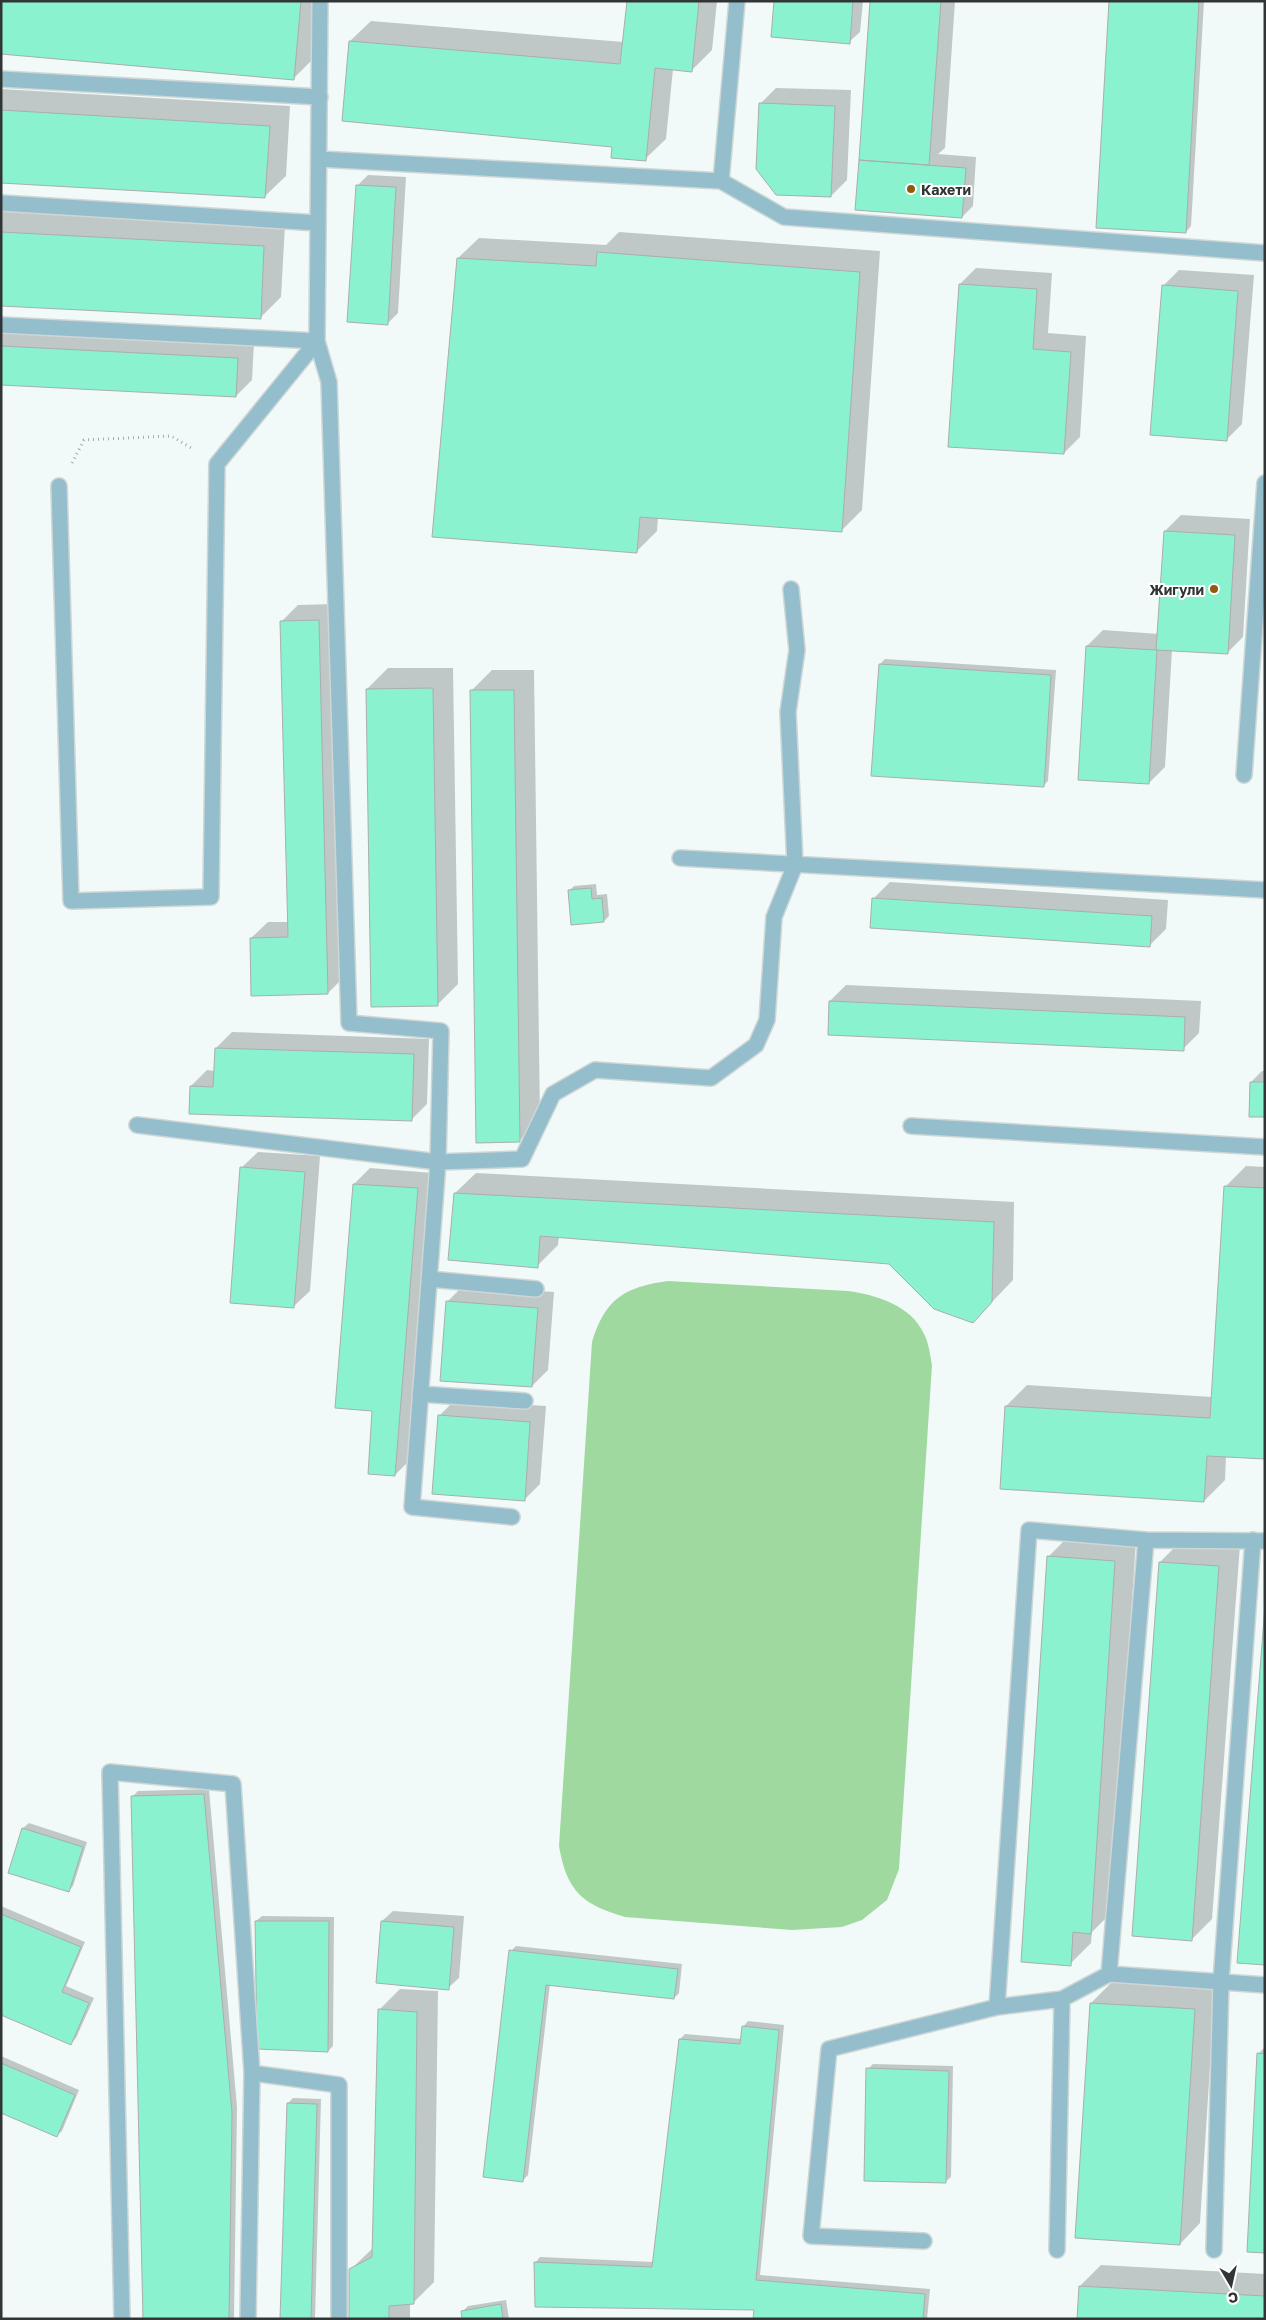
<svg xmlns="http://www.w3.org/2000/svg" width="1266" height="2320" font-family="'Golos Text',sans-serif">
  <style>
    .green { fill: #a0d9a0 }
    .shadow { fill: #0003 }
    .building { fill: #8af2cf; stroke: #a8afac }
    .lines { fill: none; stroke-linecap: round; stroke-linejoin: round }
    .minor-casing { stroke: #cfd6d6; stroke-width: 18 }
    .path { stroke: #a5abab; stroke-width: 3; stroke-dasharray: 1 4; stroke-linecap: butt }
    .minor { stroke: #94becc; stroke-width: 15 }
    .poi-dot { fill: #8f5a0d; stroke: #fff; stroke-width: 2 }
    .labels { text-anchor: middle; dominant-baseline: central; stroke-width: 4; stroke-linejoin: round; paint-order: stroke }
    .poi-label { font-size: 14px; font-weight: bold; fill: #323535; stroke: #fff; text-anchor: start }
  </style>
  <rect width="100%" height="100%" fill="#f1f9f9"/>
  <path class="green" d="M668 1281 848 1291C876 1295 911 1305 924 1334 929 1343 930 1355 932 1365L899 1869 887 1900 862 1920 842 1927 792 1930 625 1917C581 1904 567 1891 559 1846L592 1342C605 1299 624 1287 668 1281Z"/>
  <path class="shadow" d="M1 1H320L314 58 293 79Z
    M628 1H717L712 50 691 71 673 69 666 139 645 159 350 41 371 21 623 42Z
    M775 1H863L860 32 849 42Z
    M871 1H955L945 148 938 154 976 157 973 206 962 217 857 209Z
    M1110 1H1204L1191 226 1186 232Z
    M776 88 851 90 847 180 831 196 760 104Z
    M1 89 290 106 286 176 265 196 1 181Z
    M368 175 406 177 398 313 387 324 357 186Z
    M1 211 285 225 281 297 260 318 1 305Z
    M619 232 880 251 862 510 841 531 658 517 657 531 636 552 458 258 479 238 606 245Z
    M976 268 1052 273 1048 333 1086 336 1080 437 1064 453 960 284Z
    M1179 270 1254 275 1242 424 1226 440 1163 286Z
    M1 330 254 342 252 380 236 396 1 384Z
    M1181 515 1250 519 1243 637 1227 653 1172 650 1165 767 1149 783 1087 646 1103 630 1159 634 1165 531Z
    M335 604 344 977 328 993 251 938 268 922H289L282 621 298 605Z
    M885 659 1056 670 1048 781 1043 786 880 664Z
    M388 668H453L458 984 437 1005 367 689Z
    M492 670H534L540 1120 519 1141 471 691Z
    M890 882 1168 900 1166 929 1150 945 874 898Z
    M596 884 597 895 607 894 609 916 604 921 569 891 574 886Z
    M846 985 1201 1001 1199 1033 1183 1049 830 1001Z
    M232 1032 429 1039 427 1104 411 1120 191 1086 207 1070 215 1071 216 1048Z
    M1262 1071H1265V1116L1251 1082Z
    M258 1152 320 1156 310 1291 293 1307 241 1168Z
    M1246 1166 1265 1167V1458L1226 1456 1225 1480 1204 1501 1006 1406 1027 1385 1212 1397 1226 1186Z
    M370 1168 433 1173 411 1459 395 1475 374 1410 354 1184Z
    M476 1173 1014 1202 1013 1280 973 1322 890 1263 559 1236 558 1245 537 1266 455 1193Z
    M463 1286 554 1292 548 1370 532 1386 447 1302Z
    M455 1400 546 1406 540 1484 524 1500 439 1416Z
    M1069 1536 1136 1540 1112 1912 1092 1932 1091 1943 1070 1964 1048 1557Z
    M1181 1541 1240 1545 1212 1919 1191 1940 1160 1562Z
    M209 1789 237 2107 234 2319H144L133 1796 138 1791Z
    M29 1823 87 1842 73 1886 68 1891 9 1872 23 1828Z
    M1 1906 85 1942 66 1986 94 1998 76 2038 71 2043 1 1967Z
    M393 1911 464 1916 459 1978 448 1988 382 1921Z
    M262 1916 334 1917 333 2046 328 2051 256 1921Z
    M516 1946 682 1964 679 1993 674 1998 550 1984 528 2175 523 2180 511 1951Z
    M1112 1982 1215 1988 1200 2223 1180 2244 1091 2003Z
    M400 1989 438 1991 434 2282 413 2303H410V2319H350V2270L373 2248 379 2010Z
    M748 2021 784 2025 760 2275 930 2289 927 2319H754L755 2309 535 2263 540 2257 654 2262 680 2039 685 2034 742 2039 743 2027Z
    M1265 2047V2252L1258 2054Z
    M1 2056 79 2090 62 2131 56 2136 1 2112Z
    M873 2064 953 2066 951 2177 945 2182 868 2069Z
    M293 2098 321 2099 315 2319H281L288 2103Z
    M1101 2265 1265 2274V2319L1080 2286Z
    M506 2300 509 2319H464L462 2312 468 2306Z"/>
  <path class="building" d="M1 1H301L294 80 1 54Z
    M627 1H699L692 72 655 68 646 161 611 158 612 147 342 121 349 41 620 64Z
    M774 1H853L850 44 771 37Z
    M870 1H941L929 165 859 160Z
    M1109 1H1199L1186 233 1096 228Z
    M759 103 835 106 831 197 776 195 756 169Z
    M1 110 270 126 265 198 1 183Z
    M859 160 966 168 962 218 855 210Z
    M356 185 396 187 388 325 347 322Z
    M1 232 264 246 261 319 1 306Z
    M597 252 860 272 842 532 640 517 637 553 432 537 457 258 596 266Z
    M959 284 1037 289 1033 349 1071 352 1064 454 948 447Z
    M1162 285 1238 291 1227 441 1150 435Z
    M1 346 238 358 236 397 1 385Z
    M1164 531 1235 535 1228 654 1156 650Z
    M319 620 328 994 251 996 250 938 288 937 280 621Z
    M1086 646 1157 650 1149 784 1078 780Z
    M879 664 1051 675 1044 787 871 776Z
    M433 688 438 1006 371 1007 366 689Z
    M470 690H514L520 1142 476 1143Z
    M591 888 592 899 602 898 604 922 571 925 568 890Z
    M872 898 1152 916 1150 947 870 928Z
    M829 1001 1185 1017 1184 1051 828 1035Z
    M215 1048 414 1054 412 1121 189 1114 190 1086 213 1087Z
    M1250 1082H1265V1117H1249Z
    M240 1167 305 1172 294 1308 230 1303Z
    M353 1184 418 1188 395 1476 368 1474 372 1411 335 1408Z
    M1224 1186 1265 1188V1459L1207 1456 1204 1502 1000 1489 1005 1406 1210 1418Z
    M454 1193 994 1222 992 1302 973 1323 934 1309 889 1264 565 1238 540 1236 538 1268 448 1260Z
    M446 1301 538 1308 532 1387 440 1381Z
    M438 1415 530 1422 525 1501 432 1494Z
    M1047 1556 1115 1561 1091 1934 1073 1932 1071 1966 1021 1962Z
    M1159 1562 1219 1566 1192 1941 1132 1936Z
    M1265 1606V1965L1237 1963Z
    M204 1794 232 2113 229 2319H143L131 1796Z
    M22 1828 83 1847 69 1892 8 1873Z
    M1 1914 81 1947 62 1992 89 2003 71 2045 1 2015Z
    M255 1921H329L328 2052 257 2049Z
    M381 1921 454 1927 449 1990 376 1983Z
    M509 1950 678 1969 674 1999 546 1985 523 2182 483 2177Z
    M1090 2003 1195 2009 1180 2245 1075 2238Z
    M378 2009 417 2012 414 2304 389 2306V2319H349V2269L372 2257Z
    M742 2026 779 2030 756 2280 925 2294 923 2319H753L754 2310 535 2307 534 2262 652 2267 679 2039 740 2044Z
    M1257 2053 1265 2054V2253L1247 2252Z
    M1 2063 75 2095 57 2137 1 2113Z
    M866 2068 949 2071 946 2183 864 2181Z
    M287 2103 317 2104 311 2319H280Z
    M1079 2286 1265 2296V2319H1077Z
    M501 2304 503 2319H462L461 2311Z"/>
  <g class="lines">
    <defs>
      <path id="minor" d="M320 1 317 341 329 382 349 1023 441 1031 438 1162 412 1507 512 1517
        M1 79 320 97
        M319 159 721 181 784 217 1265 253
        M721 181 737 1
        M1 203 318 223
        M1 325 317 341
        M59 486 71 901 211 897 217 464 317 341
        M1244 775 1265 483
        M680 858 1265 890
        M137 1125 438 1162 522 1159 553 1094 595 1070 711 1078 756 1045 767 1020 774 917 795 865 788 712 797 650 791 589
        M911 1126 1265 1147
        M429 1279 536 1289
        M420 1394 525 1401
        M1109 1974 1146 1540
        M997 2007 1029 1530 1146 1540 1265 1541
        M252 2073 339 2085V2319
        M924 2241 811 2236 829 2049 997 2007 1062 1999 1109 1974 1265 1985
        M1057 2250 1062 1999
        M1214 2250 1221 1981 1253 1540
        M122 2319 110 1772 233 1784 252 2073 248 2319"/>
    </defs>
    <use href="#minor" class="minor-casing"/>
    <path class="path" d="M72 463 84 440 171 436 193 449"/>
    <use href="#minor" class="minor"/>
  </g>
  <g class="poi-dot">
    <circle cx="911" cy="189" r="5"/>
    <circle cx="1214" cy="589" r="5"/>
  </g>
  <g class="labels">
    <g class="poi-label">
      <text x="921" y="189">Кахети</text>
      <text x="1204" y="589" text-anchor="end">Жигули</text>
    </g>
  </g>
  <rect width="1266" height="2320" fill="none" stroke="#323535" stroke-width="5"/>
  <g transform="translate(1231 2285) rotate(171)" stroke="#ffffff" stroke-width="4" paint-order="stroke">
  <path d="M0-4L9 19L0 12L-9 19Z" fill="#323535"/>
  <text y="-8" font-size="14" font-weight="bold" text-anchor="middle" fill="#323535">С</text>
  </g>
</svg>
